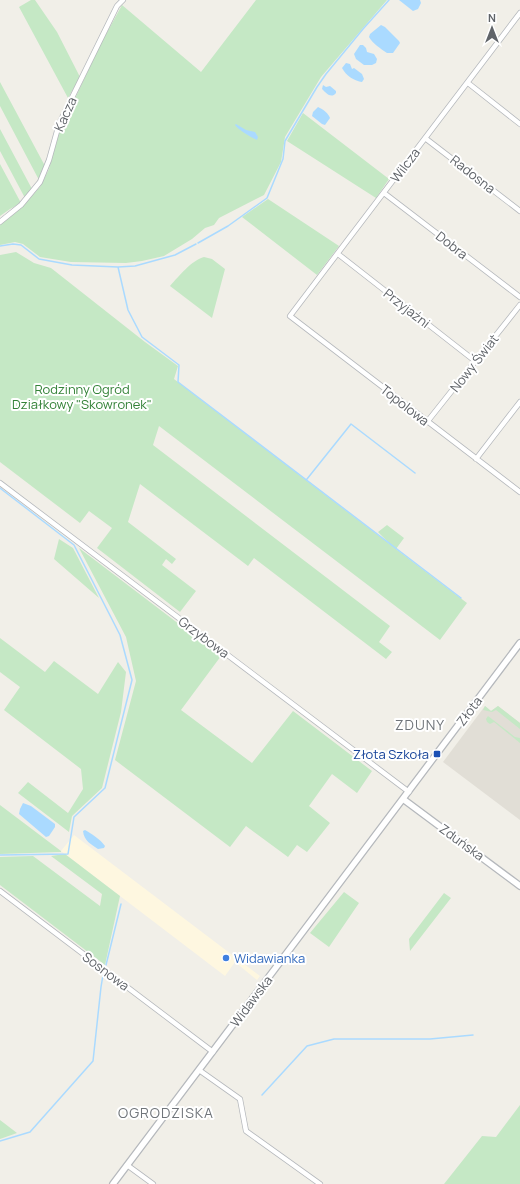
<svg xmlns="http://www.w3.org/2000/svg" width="520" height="1184" font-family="Manrope,sans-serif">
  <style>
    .commercial { fill: #fef7e0 }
    .education { fill: #e1ded6 }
    .green { fill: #c5e8c5 }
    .water { fill: #aadaff }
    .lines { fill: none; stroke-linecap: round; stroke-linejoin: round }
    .stream { stroke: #aadaff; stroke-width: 1.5 }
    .minor-casing { stroke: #b5b8bc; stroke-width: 6 }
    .tertiary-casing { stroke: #b5b8bc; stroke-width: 8 }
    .minor { stroke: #fff; stroke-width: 4.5 }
    .tertiary { stroke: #fff; stroke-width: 5.5 }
    .transit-dot { fill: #1a4fb4; stroke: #fff; stroke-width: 1.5 }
    .shop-dot { fill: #3f7fe0; stroke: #fff; stroke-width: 1.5 }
    .labels { text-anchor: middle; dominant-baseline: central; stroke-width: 4; stroke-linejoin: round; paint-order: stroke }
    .street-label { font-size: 13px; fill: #5f6368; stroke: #fff }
    .park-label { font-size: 13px; fill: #348238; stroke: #fff }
    .transit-label { font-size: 13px; fill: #164399; stroke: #fff; text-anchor: end }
    .shop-label { font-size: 13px; fill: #366cbe; stroke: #fff; text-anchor: start }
    .neighbourhood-label { font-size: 14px; letter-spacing: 1px; fill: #70757a; stroke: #fff }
  </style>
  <rect width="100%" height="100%" fill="#f1efe8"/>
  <path class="commercial" d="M74 835 260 976 257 980 235 962 225 976 61 851Z"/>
  <path class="education" d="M485 706 491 711 498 706 520 723V820L443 762Z"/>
  <path class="green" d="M31 0H35L57 32 80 77 68 98 19 7Z
    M256 0H387L321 77 285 137 281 162 264 195 219 218 214 225 205 228 192 239 164 256 142 261 126 263 71 262 40 257 23 244 15 242 0 245V225L23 206 40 187 49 169 59 133 99 47 122 5 201 72Z
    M0 82 45 166 39 180 0 106Z
    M303 113 389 179 376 198 287 141Z
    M0 129 32 189 25 198 0 151Z
    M0 164 21 203 10 209 0 216Z
    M268 199 339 246 317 275 242 217Z
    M16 252 34 263 51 268 145 342 178 366 174 379 391 545 378 532 387 525 404 538 396 549 467 603 440 640 159 426 153 445 390 626 379 642 392 652 386 659 254 558 248 566 140 484 128 522 176 559 172 564 166 559 162 565 196 591 180 612 97 548 112 528 89 511 80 523 0 462V255Z
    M204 257 212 259 225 269 212 318 170 286C179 276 192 260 204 257Z
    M59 539 73 548 99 598 54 559Z
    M79 548 221 656 181 710 252 763 293 711 372 771 357 793 332 774 309 806 330 823 307 852 297 845 288 857 246 826 230 847 115 760 136 681 126 637Z
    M0 638 45 672 54 661 98 694 118 662 126 672 121 712 102 788 72 816 69 832 18 793 28 782 68 813 83 789 81 769 4 710 20 687 0 672Z
    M485 706 491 711 498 706 520 723V729L496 710 492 712 483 710Z
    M488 716 515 737 520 738V743L494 722 490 724 487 722 486 719Z
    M0 805 61 851V852L0 854Z
    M65 854 120 896 105 965 0 885V857L33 856 100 906 102 894 51 856Z
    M344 892 359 903 329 947 310 933Z
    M444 893 451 898 410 951 409 939Z
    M520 1105V1184H444L482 1136 496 1137Z
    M0 1120 17 1133 0 1139Z"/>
  <path class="water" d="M399 0H420L421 3 418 9 413 11Z
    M381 25 385 27 399 41 400 43 393 53H387C380 48 373 44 369 37L370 34Z
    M360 45H363L366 48 367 52 374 54 377 59 376 63 372 65H364L356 59 354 54Z
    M346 63 350 64 352 69 354 68 362 74 364 79 362 82C355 81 346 76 342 68Z
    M323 85 326 87 330 86 336 91V93C331 99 326 93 322 89Z
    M318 107C323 109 329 114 330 118L325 125 322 124 312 116 313 112Z
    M236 124 246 130 255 132 258 137 257 140C252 138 237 129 235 125Z
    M23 803 31 806 55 824V827L49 836 46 837 19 814 20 809Z
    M85 830C92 834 100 839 105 846L104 848 98 849C91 844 84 841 83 831Z"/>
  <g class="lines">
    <path class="stream" d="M198 243 228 226 267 198 283 159 285 141 317 87 326 74 363 29 389 0
      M0 246 13 244 21 245 39 259 72 265 118 267 135 266 175 255 196 244
      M118 267 128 310 142 337 179 365 178 382 461 598
      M307 479 351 424 415 473
      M0 488 74 545 120 635 132 680 105 788 74 817 68 854 0 855
      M106 965 121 904
      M262 1095 307 1046 334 1039H430L473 1035
      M0 1141 30 1132 93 1061 101 987 103 975"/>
    <defs>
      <path id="minor" d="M520 13 290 316 520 492
        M468 83 520 124
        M425 138 520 211
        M384 193 520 297
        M0 222 21 205 40 182 49 160 59 124 117 6 123 0
        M338 254 475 361
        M427 422 520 305
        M476 459 520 402
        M0 483 409 792
        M0 891 213 1052
        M199 1070 240 1099 246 1131 320 1184
        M127 1165 153 1184"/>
      <path id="tertiary" d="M403 799 520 886
        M113 1184 520 643"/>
    </defs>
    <use href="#minor" class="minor-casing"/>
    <use href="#tertiary" class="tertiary-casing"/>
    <use href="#minor" class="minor"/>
    <use href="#tertiary" class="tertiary"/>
  </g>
  <rect class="transit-dot" x="433" y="750" width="8" height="8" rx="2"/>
  <circle class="shop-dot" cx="226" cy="958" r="4"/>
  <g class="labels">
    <g class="street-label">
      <text transform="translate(65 114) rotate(-66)">Kacza</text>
      <text transform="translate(405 165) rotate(-53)">Wilcza</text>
      <text transform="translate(473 174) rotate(38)">Radosna</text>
      <text transform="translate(452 245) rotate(38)">Dobra</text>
      <text transform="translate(407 308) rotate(38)">Przyjaźni</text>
      <text transform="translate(474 363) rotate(-52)">Nowy Świat</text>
      <text transform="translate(405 405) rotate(38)">Topolowa</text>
      <text transform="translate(204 637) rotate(37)">Grzybowa</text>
      <text transform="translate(469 711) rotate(-53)">Złota</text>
      <text transform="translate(462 842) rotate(36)">Zduńska</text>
      <text transform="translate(106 971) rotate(37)">Sosnowa</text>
      <text transform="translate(251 1001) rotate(-53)">Widawska</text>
    </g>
    <g class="park-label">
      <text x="82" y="389">Rodzinny Ogród<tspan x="82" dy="15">Działkowy "Skowronek"</tspan></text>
    </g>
    <g class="transit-label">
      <text x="429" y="754">Złota Szkoła</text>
    </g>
    <g class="shop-label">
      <text x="234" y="958">Widawianka</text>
    </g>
    <g class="neighbourhood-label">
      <text x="420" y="724">ZDUNY</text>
      <text x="166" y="1112">OGRODZISKA</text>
    </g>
  </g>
  <g transform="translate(492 28)" stroke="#ffffff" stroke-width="3" paint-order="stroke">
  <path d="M0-3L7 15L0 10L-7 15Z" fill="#5f6368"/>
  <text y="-6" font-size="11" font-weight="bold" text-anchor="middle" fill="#5f6368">N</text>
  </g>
</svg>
